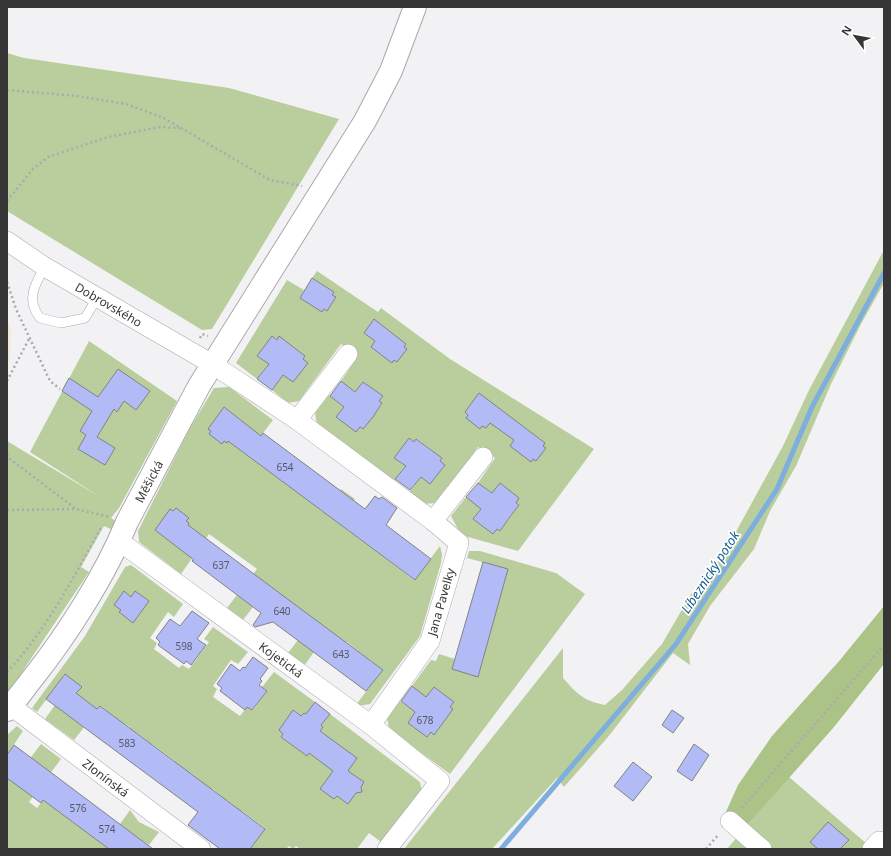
<svg xmlns="http://www.w3.org/2000/svg" width="891" height="856" font-family="'Noto Sans',sans-serif">
  <style>
    .education { fill: #f2e8d3 }
    .green { fill: #b9ce9c }
    .forest { fill: #abc387 }
    .lines { fill: none; stroke-linecap: round; stroke-linejoin: round }
    .stream { stroke: #7daedd; stroke-width: 5 }
    .building { fill: #b3bbf7; stroke: #818283 }
    .service-casing { stroke: #a9a9ab; stroke-width: 10 }
    .minor-casing { stroke: #a9a9ab; stroke-width: 20 }
    .tertiary-casing { stroke: #a9a9ab; stroke-width: 24 }
    .path { stroke: #aaaaac; stroke-width: 2.5; stroke-dasharray: 2 3; stroke-linecap: butt }
    .service { stroke: #fff; stroke-width: 9 }
    .minor { stroke: #fff; stroke-width: 19 }
    .tertiary { stroke: #fff; stroke-width: 22 }
    .labels { text-anchor: middle; dominant-baseline: central; stroke-width: 3.5; stroke-linejoin: round; paint-order: stroke }
    .number-label { font-size: 10px; fill: #555766 }
    .street-label { font-size: 12px; fill: #363636; stroke: #fff }
    .water-label { font-size: 13px; font-style: italic; fill: #125b95; stroke: #fff }
  </style>
  <rect width="100%" height="100%" fill="#f2f2f4"/>
  <path class="education" d="M7 318 11 330 10 360 7 367Z"/>
  <path class="green" d="M7 53 24 58 229 88 339 119 212 329 202 330 7 211Z
    M884 250V283L861 324 831 384 796 466 770 511 754 549 710 606 688 644 690 665 673 653 608 737 564 787 557 778 492 849H404L563 648V678C577 694 584 701 605 705L622 690 662 644 691 594 708 577 727 548 783 446 809 390Z
    M317 271 378 312 381 308 450 359 594 449 518 551 461 535 451 516 466 497 483 506 473 519 500 531 519 505 516 503 519 498 500 483 491 496 490 491 478 483 495 458 478 447 435 503 424 504 409 492 418 481V475L430 484 445 465 440 461 442 458 417 439 414 442 409 439 394 458 408 468 403 469 394 481 317 424 315 413 329 395 341 405 346 404 337 417 363 429 382 404 379 401 382 396 363 382 354 394 351 392 352 390 341 381 358 356 341 344 299 401 288 403 272 390 281 378 279 376 305 356 279 337 277 340 272 336 271 365 268 368 266 367 257 379 236 363 287 280 304 290 300 298 322 312 324 309 327 311 336 297 332 295 334 292 312 278Z
    M89 341 177 401 119 508 111 518 119 523 115 531 104 526 81 567 89 572 26 666 7 698V441L100 497 30 452Z
    M229 387 273 420 247 454 323 512 341 489 355 499 337 522 414 580 440 546 442 554 441 563 420 636 370 704 358 706 356 705 382 670 347 642 314 652 304 666 288 653 314 619 253 607 243 620 227 608 257 569 209 534 181 574 139 542 138 531 190 428 214 388Z
    M469 551H480L556 573 585 594 450 774 389 729 387 718 400 701 413 710H417L408 723 427 737 431 732 434 735 453 709 450 707 453 702 434 687 425 700 412 686 431 660 436 661 439 654 455 659 452 669 478 676 508 569 467 558Z
    M131 565 183 604 174 617 168 612 150 638 157 643 154 649 179 668 182 665 189 669 209 642 204 639 213 627 248 652 238 664 231 660 213 686 217 689 213 697 240 716 247 707 253 710 267 691 262 687 274 672 315 702 306 714 304 713 301 716 293 710 279 730 283 734 281 737 307 756 309 753 314 757 328 737 320 731 323 727 321 725 330 714 420 782 422 792 381 842 369 833 357 849H300L296 846 293 849 289 846 286 849H250L265 828 242 811 241 813 234 808 235 806 227 800 226 802 219 797 220 795 213 789 211 791 191 773 175 795 159 783 175 761 152 744 150 745 144 740 145 739 137 733 135 734 129 729 130 727 114 718 115 717 101 706 74 740 45 719 55 705 76 693 81 687 65 674 37 712 32 708 85 636 125 567Z
    M17 726 23 731 7 755V735Z
    M41 744 61 759 29 802 37 808 43 800 79 827 80 825 86 832 109 849H7V778L13 781Z
    M789 777 867 844 862 849H768L744 829Z
    M130 810 139 822 159 832 149 845 141 840 134 849H109L125 828 120 824Z
    M739 835 755 849H727Z"/>
  <path class="forest" d="M884 606V664L834 727 744 829 725 814 738 785 772 736 840 660Z"/>
  <g class="lines">
    <path class="stream" d="M501 849 676 644 777 489 812 407 884 273"/>
  </g>
  <path class="building" d="M312 278 334 292 332 295 336 297 327 311 324 309 322 312 300 298Z
    M374 319 406 344 404 347 407 349 397 362 394 360 392 363 371 347 375 341 364 333Z
    M272 336 277 340 279 336 305 356 303 359 308 363 293 382 283 375 272 390 257 379 269 364 257 356Z
    M118 369 150 391 136 410 124 401 117 412 114 409 97 437 115 448 105 465 78 449 86 435 80 431 92 411 62 391 69 378 98 397Z
    M341 381 355 392 363 382 383 396 379 401 382 403 373 417 363 429 360 427 356 432 336 417 344 407 330 396Z
    M479 393 545 443 543 446 546 448 536 461 533 459 531 462 510 446 514 440 490 423 486 428 482 426 480 429 466 418 468 415 465 412Z
    M224 407 261 436 263 433 365 509 375 496 379 499 382 497 397 508 386 525 431 559 415 580 228 441 227 443 224 441 222 444 209 434 211 431 208 429Z
    M409 438 414 442 416 439 442 458 440 461 445 465 430 484 421 477 410 490 395 479 406 466 394 458Z
    M478 483 492 493 500 483 519 498 516 503 519 505 509 518 500 531 497 529 493 534 473 519 481 509 466 497Z
    M176 508 189 518 186 521 189 523 188 525 383 670 366 691 273 622 255 627 253 625 261 613 192 561 194 560 155 530 170 509 173 511Z
    M483 562 508 569 478 677 452 669Z
    M124 591 131 597 135 591 149 601 133 623 119 612 121 610 114 605Z
    M192 611 209 623 197 639 206 645 191 665 186 661 184 664 158 645 160 642 156 638 170 619 180 626Z
    M253 657 268 668 260 679 262 681 259 685 267 691 252 710 247 707 245 710 220 691 222 688 217 684 231 664 240 671 243 667 245 668Z
    M65 674 82 687 76 693 97 709 100 706 265 829 250 849H220L188 825 198 812 46 699Z
    M412 686 426 697 434 687 454 702 450 707 453 709 434 735 431 732 427 737 408 723 415 712 401 701Z
    M315 702 330 714 321 725 323 727 320 731 357 758 348 771 364 782 361 787 362 792 356 793 348 804 337 796 334 799 320 789 333 771 309 753 307 756 281 737 283 734 279 730 293 710 301 716 304 713 306 714Z
    M672 710 684 718 673 733 662 725Z
    M694 744 709 755 692 781 677 771Z
    M14 745 41 765 153 849H109L43 800 41 803 7 778V755Z
    M633 762 652 777 633 801 614 786Z
    M828 822 849 840 840 849H818L810 842Z"/>
  <g class="lines">
    <defs>
      <path id="service" d="M45 267C34 285 26 300 40 318L61 323 85 318 97 298"/>
      <g id="minor">
        <path id="s1" d="M7 241 45 267 212 364 297 420 433 521 459 543 430 641 371 725"/>
        <path d="M297 420 348 354"/>
        <path d="M433 521 483 457"/>
        <path id="s2" d="M119 541 371 725 440 781 387 849"/>
        <path id="s3" d="M11 706 201 849"/>
        <path d="M730 821 762 849"/>
        <path d="M872 849 879 841"/>
      </g>
      <g id="tertiary">
        <path id="s4" d="M7 710C16 701 24 689 32 679 67 635 106 574 127 522L199 386 365 121 391 71 415 7"/>
      </g>
    </defs>
    <use href="#service" class="service-casing"/>
    <use href="#minor" class="minor-casing"/>
    <use href="#tertiary" class="tertiary-casing"/>
    <path class="path" d="M7 90 77 96 126 104 164 118 270 180 302 186
      M7 201 33 169 48 157 108 137 160 127 180 128
      M7 282 16 309 50 381 60 389
      M200 338 202 334 208 336
      M7 381 30 337
      M7 454 10 459 76 509
      M7 510 76 509 110 517
      M7 672C47 630 74 576 102 526
      M742 808 884 645
      M706 849 719 834"/>
    <use href="#service" class="service"/>
    <use href="#minor" class="minor"/>
    <use href="#tertiary" class="tertiary"/>
  </g>
  <g class="labels">
    <g class="number-label">
      <text x="285" y="467">654</text>
      <text x="221" y="565">637</text>
      <text x="282" y="611">640</text>
      <text x="184" y="646">598</text>
      <text x="341" y="654">643</text>
      <text x="425" y="720">678</text>
      <text x="127" y="743">583</text>
      <text x="78" y="808">576</text>
      <text x="107" y="829">574</text>
    </g>
    <g class="street-label">
      <text stroke="none"><textPath href="#s1" startOffset="120">Dobrovského</textPath></text>
      <text stroke="none"><textPath href="#s4" startOffset="270">Měšická</textPath></text>
      <text transform="translate(441 602) rotate(-74)">Jana Pavelky</text>
      <text stroke="none"><textPath href="#s2" startOffset="201">Kojetická</textPath></text>
      <text stroke="none"><textPath href="#s3" startOffset="119">Zlonínská</textPath></text>
    </g>
    <g class="water-label">
      <text transform="translate(710 572) rotate(-57)">Líbeznický potok</text>
    </g>
  </g>
  <rect width="891" height="856" fill="none" stroke="#363636" stroke-width="16"/>
  <g transform="translate(855 36) rotate(302)" stroke="#ffffff" stroke-width="3" paint-order="stroke">
  <path d="M0-3L7 15L0 10L-7 15Z" fill="#363636"/>
  <text y="-6" font-size="11" font-weight="bold" text-anchor="middle" fill="#363636">N</text>
  </g>
</svg>
